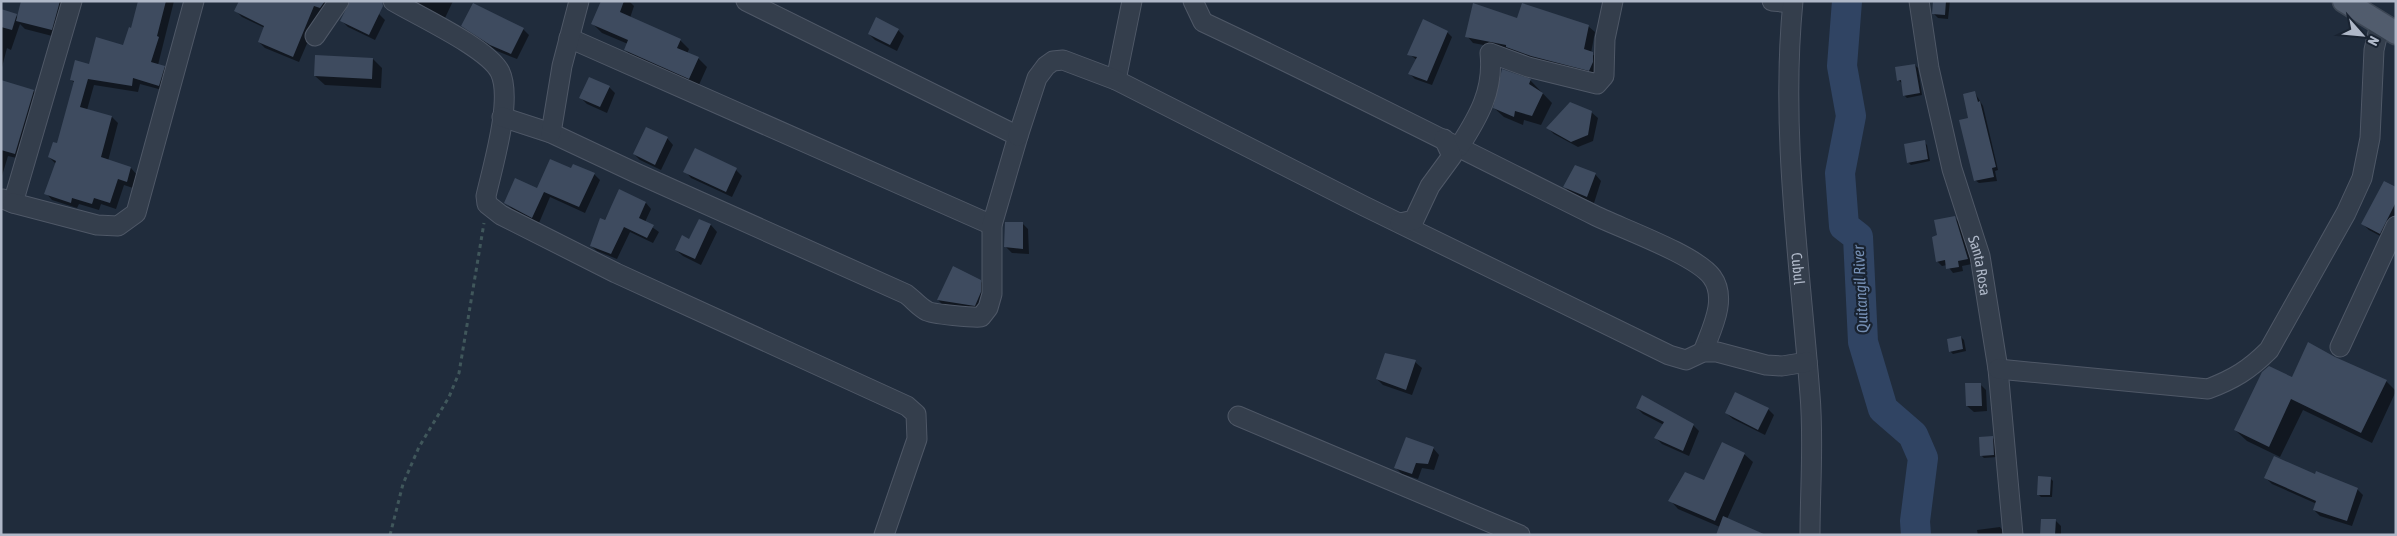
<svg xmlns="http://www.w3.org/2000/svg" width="2397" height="536" font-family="'Asap Condensed',sans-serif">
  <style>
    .shadow { fill: #0007 }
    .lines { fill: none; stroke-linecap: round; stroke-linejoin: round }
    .river { stroke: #304463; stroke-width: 30 }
    .building { fill: #3e4b5f }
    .minor-casing { stroke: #4f5867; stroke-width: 21 }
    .major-casing { stroke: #3d4755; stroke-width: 25 }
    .path { stroke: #40575b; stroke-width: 3; stroke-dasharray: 4 4; stroke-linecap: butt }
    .minor { stroke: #343e4c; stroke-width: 19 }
    .major { stroke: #515c6d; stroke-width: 22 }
    .labels { text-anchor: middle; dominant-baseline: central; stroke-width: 4.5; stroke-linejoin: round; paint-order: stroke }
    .street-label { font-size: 15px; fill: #afb8c8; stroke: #192331 }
    .water-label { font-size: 16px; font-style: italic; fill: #748eb3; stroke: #192331 }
  </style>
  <rect width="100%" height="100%" fill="#202c3c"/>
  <path class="shadow" d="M22 1H72L60 38 25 29 20 24 11 50 7 48 1 71V11L18 17Z
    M140 1H174L158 65 164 67 171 74 166 91 140 84 138 92 94 85 87 110 112 117 118 123 108 161 131 168 137 175 133 188 124 185 116 209 101 204 99 210 79 204 77 208 52 200 46 193 56 164 49 157 58 145 75 83 71 80 90 65 124 46 132 30Z
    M276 1H337L326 13 322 9 299 62 265 48 259 42 265 28 242 17 236 11Z
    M414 1H453L445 18Z
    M602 1H629L634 6 630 18 680 40 689 49 687 54 698 58 707 67 698 87 634 58 625 50 628 44 602 33 593 24Z
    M1934 1H1950L1948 19 1938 18 1934 14Z
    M379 14 385 20 375 40 348 27 342 21Z
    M1517 20 1588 26 1595 32 1591 53 1599 60 1596 76 1513 53 1510 50 1473 43 1467 36Z
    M463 26 523 29 529 35 517 59 497 51Z
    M898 30 904 36 897 51 875 40 869 34Z
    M1447 32 1452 37 1432 85 1415 79 1410 74 1417 60 1409 54Z
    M373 59 382 68 381 88 325 85 315 76Z
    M1915 65 1918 68 1922 95 1907 98 1904 95 1902 83 1898 80Z
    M1530 80 1552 103 1541 125 1524 120 1523 125 1504 117 1494 108Z
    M1 81 34 91 39 97 21 159 8 156 1 179Z
    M609 87 615 93 607 113 587 104 581 98Z
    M1975 93 1983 106 1998 170 1995 171 1997 181 1979 183 1975 180 1970 119Z
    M1591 112 1598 118 1593 141 1578 147 1554 134 1548 128Z
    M667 138 673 145 661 170 640 160 634 154Z
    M1924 142 1927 145 1930 161 1911 165 1908 162Z
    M571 170 594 174 600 180 585 213 550 197 539 223 512 209 506 203 537 190Z
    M736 170 742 176 732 197 691 178 685 171Z
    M1595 174 1601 181 1594 203 1571 193 1565 187Z
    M2396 188V220L2386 239 2369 230 2363 224Z
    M620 191 646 203 651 209 645 222 659 232 653 243 630 232 617 259 597 251 591 246Z
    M1955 218 1960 223 1972 264 1962 266 1963 271 1953 273 1947 265 1942 266 1937 261 1939 236Z
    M700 220 711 225 717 232 701 265 683 256 676 250 690 240Z
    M1022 223 1028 229 1029 254 1012 253 1006 247Z
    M980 281 990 290 985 314 947 309 938 300Z
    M1961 337 1964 340 1966 351 1953 354 1950 351Z
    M2334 358 2386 381 2396 391 2372 443 2303 410 2280 457 2247 441 2235 430 2292 378Z
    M1415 362 1422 368 1412 395 1383 385 1377 379Z
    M1980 384 1986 390 1987 411 1974 412 1967 406Z
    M1637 408 1693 425 1699 431 1689 456 1662 444 1656 438 1664 425 1643 414Z
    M1768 409 1774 415 1765 435 1733 419 1726 413Z
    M1992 437 1995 440 1997 457 1984 458 1981 455Z
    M1433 448 1439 455 1434 470 1422 468 1418 479 1402 474 1396 468Z
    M1744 454 1753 462 1727 519 1720 527 1678 509 1670 500 1705 482Z
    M2316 475 2357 489 2363 495 2352 526 2320 516 2314 510 2317 504 2272 484 2266 478Z
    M2050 478 2053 481 2052 497H2041L2038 494Z
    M2055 520 2061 526V535H2042Z
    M2000 527 2006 535H1978L1977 530Z"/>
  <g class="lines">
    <path class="river" d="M1847 1 1842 66 1851 116 1840 173 1844 226 1858 237 1863 342 1883 409 1913 435 1923 458 1915 521 1916 535"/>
  </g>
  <path class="building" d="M21 1H60L52 30 16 21Z
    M138 1H166L157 36 159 37 151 62 165 66 159 86 133 78 132 86 88 79 80 107 112 116 101 157 131 167 127 182 118 179 110 203 94 198 92 204 72 198 71 203 44 194 56 161 48 157 53 142 57 143 74 81 70 80 75 60 89 64 96 37 123 45 129 27 131 28Z
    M239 1H325L320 8 314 6 293 57 258 42 264 26 234 11Z
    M350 1H382L383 6 369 35 340 21Z
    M601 1H624L620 12 681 39 677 48 699 57 689 79 624 50 628 40 591 24Z
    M1933 1H1946L1945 15 1932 14Z
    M473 3 524 28 511 54 490 45 461 26Z
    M1473 3 1517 18 1522 3 1589 25 1584 49 1593 52V62L1589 71 1531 56 1506 47V45L1465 37Z
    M1 9 17 14 12 30 1 27Z
    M876 17 899 29 890 45 868 34Z
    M1423 19 1448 31 1427 81 1408 74 1417 57 1407 55Z
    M315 55 373 58 372 79 314 76Z
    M1915 64 1920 93 1903 96 1901 80 1897 81 1895 67Z
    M1502 69 1531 79 1529 84 1543 93 1532 116 1515 111 1514 117 1493 108Z
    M589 77 610 86 600 107 579 98Z
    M1 80 34 90 15 154 1 150Z
    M1975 91 1978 102 1980 101 1996 167 1992 168 1994 177 1974 181 1959 120 1968 118 1963 94Z
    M1570 102 1592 111 1588 135 1571 142 1546 128Z
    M646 127 668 137 655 165 633 154Z
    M1925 140 1928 159 1907 163 1904 144Z
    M695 148 737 168 726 192 683 172Z
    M550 159 571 168 573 164 595 173 579 207 544 192 532 218 504 203 515 178 537 188Z
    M1575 165 1596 173 1587 197 1563 187Z
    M2384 181 2396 187V202L2380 234 2361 224Z
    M619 189 646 202 639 218 654 225 647 238 624 227 611 254 590 246 600 218 605 220Z
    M1955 216 1968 259 1958 261 1959 267 1946 269 1945 260 1936 262 1932 237 1937 235 1934 220Z
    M699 219 711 224 695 259 675 250 682 235 689 239Z
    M1005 222H1023V249L1004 247Z
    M953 266 981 280V292L975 306 937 300Z
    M1961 336 1963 349 1949 352 1947 339Z
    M2308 342 2335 357 2387 380 2361 433 2291 399 2269 447 2234 430 2262 372 2269 366 2292 377Z
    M1385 353 1416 360 1406 390 1376 379Z
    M1965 383H1981L1982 406H1966Z
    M1735 392 1769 408 1758 430 1725 413Z
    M1642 395 1694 424 1683 451 1654 438 1664 422 1636 408Z
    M1993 436 1994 455 1980 456 1979 437Z
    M1406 437 1434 447 1428 464 1416 463 1412 474 1394 468Z
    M1722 442 1745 453 1715 521 1668 501 1685 472 1704 480Z
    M2274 456 2315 474 2316 471 2358 488 2347 521 2313 510 2316 501 2264 478Z
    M2038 476 2051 477 2050 495H2037Z
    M1723 516 1766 535H1716Z
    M2041 519H2056L2055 535H2040Z"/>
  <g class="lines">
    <defs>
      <g id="minor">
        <path d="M393 1C418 16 488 48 500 72 513 99 493 165 486 196L487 204 501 215 616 273 907 406 916 414 917 439 884 535"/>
        <path d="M1193 1 1203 22C1335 84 1465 151 1596 216 1623 229 1696 255 1712 277 1728 299 1711 330 1703 352"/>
        <path d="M1772 1 1792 3"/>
        <path id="s1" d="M1793 1C1780 132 1800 264 1810 395 1814 441 1810 488 1810 535"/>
        <path id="s2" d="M1919 1 1929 68 1952 169 1980 256 1998 369 2013 535"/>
        <path d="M315 36 339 1"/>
        <path d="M569 38 992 225"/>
        <path d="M1116 80 1132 1"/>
        <path d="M502 117 551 133 636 173 906 294C913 299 919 307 927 311 932 314 975 318 981 317L988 308 992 294V225L1018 136 746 1"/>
        <path d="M551 133 562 66 579 1"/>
        <path d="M1018 136 1037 78 1046 66 1053 61 1063 60 1116 80 1364 206 1669 355 1686 360 1703 352H1717L1766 365 1782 366 1807 362"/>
        <path d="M1459 147C1479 116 1494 90 1490 53L1528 67 1597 84 1604 76 1605 39 1613 1"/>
        <path d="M3 199 13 203 72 1"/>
        <path d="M13 203 97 225 118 226 136 213 194 1"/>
        <path d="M1400 223 1414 220 1430 186 1452 156 1444 139"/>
        <path d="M2340 347 2396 226"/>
        <path d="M1998 369 2208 389C2234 379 2249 370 2269 350L2346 213 2362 178 2370 138 2374 50 2380 24"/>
        <path d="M1238 416 1520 535"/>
      </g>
      <path id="major" d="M2344 1 2396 33"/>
    </defs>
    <use href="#minor" class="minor-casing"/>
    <use href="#major" class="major-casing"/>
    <path class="path" d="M390 535 403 484 419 447 449 397 459 373 484 223"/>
    <use href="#minor" class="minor"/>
    <use href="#major" class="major"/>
  </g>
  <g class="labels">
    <g class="street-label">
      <text stroke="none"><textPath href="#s2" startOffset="272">Santa Rosa</textPath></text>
      <text stroke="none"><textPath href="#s1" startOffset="268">Cubul</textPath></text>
    </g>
    <g class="water-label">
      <text transform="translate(1860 289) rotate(-93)">Quitangil River</text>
    </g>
  </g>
  <rect width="2397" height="536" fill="none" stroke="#afb8c8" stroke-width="5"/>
  <g transform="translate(2362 35) rotate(117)" stroke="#192331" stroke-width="4" paint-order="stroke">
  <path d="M0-4L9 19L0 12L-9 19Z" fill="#afb8c8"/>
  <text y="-8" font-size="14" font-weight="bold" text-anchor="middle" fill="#afb8c8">N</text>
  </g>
</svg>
